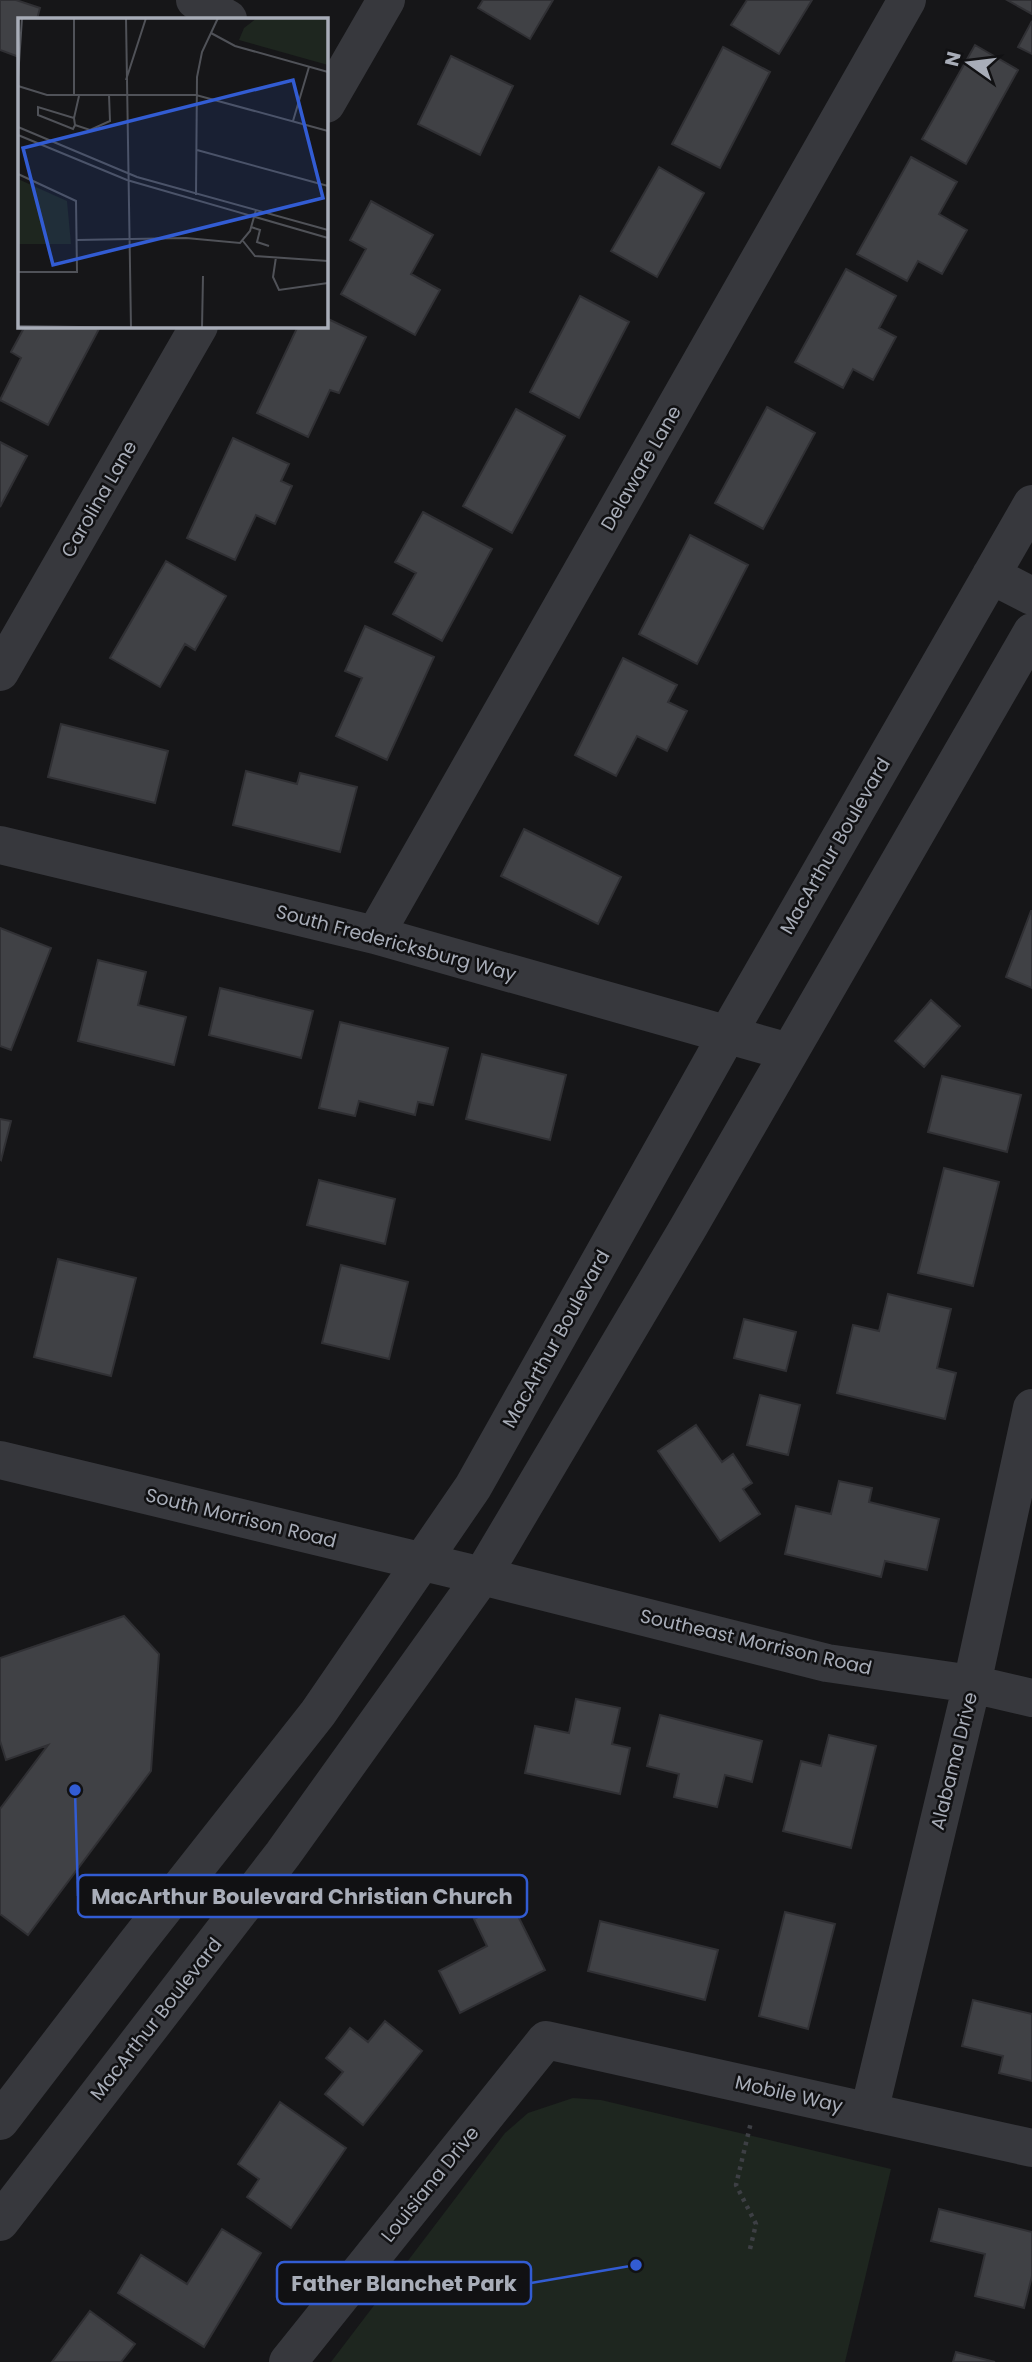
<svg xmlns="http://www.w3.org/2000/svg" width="1032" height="2362" font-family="Poppins,sans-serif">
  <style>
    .green { fill: #1e261f }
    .building { fill: #404145; stroke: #303034; stroke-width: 2 }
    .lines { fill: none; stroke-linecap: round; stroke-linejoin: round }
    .path { stroke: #3d3f44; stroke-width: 4.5; stroke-dasharray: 3.5 5; stroke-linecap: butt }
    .minor { stroke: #37383d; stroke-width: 38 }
    .labels { text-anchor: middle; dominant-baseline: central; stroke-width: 5; stroke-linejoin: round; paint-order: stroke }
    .street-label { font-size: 19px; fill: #a8adb8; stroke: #111113 }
    .inset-road { fill: none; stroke: #505258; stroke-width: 2 }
    .view { fill: #325cd3; fill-opacity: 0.15; stroke: #325cd3; stroke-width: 3.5 }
    .inset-edge { fill: none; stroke: #a8adb8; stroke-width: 3.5 }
    .leader { fill: none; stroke: #325cd3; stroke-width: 2.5 }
    .callout-dot { fill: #325cd3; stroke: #111113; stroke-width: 2.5 }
    .callout { fill: #111113; stroke: #325cd3; stroke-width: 2.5 }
    .callout-label { font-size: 21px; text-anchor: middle; font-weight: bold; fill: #a8adb8 }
  </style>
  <rect width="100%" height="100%" fill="#161618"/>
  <path class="green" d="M573 2098 601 2100 891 2169 845 2362H331L505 2133 528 2113Z"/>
  <path class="building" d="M0 0H16L40 8 37 19H19V57L0 50Z
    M483 0H553L530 39 478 8Z
    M747 0H812L779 54 731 25Z
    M1007 0H1032V14Z
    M1032 21V54L1018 47Z
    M975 45 1018 70 966 164 922 139Z
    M723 47 770 72 720 168 672 144Z
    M451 56 513 86 480 155 418 124Z
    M911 157 957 182 939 214 967 230 942 274 918 261 907 281 857 254Z
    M659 167 704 193 657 277 611 251Z
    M371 201 433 235 411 274 440 290 415 335 341 294 366 249 350 240Z
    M846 269 896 296 879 328 896 337 873 380 853 369 843 388 795 362Z
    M580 296 629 322 579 418 530 392Z
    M326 318 366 337 339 393 330 390 308 437 257 413 298 326H326Z
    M25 326H92L99 329 48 425 0 400 21 358 11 352Z
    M767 407 815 433 763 529 715 503Z
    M516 409 565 436 512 533 463 506Z
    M233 438 289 464 281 481 292 486 275 524 256 515 235 560 187 538Z
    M0 442 27 456 0 507Z
    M423 512 492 549 442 641 393 614 416 573 395 562Z
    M690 535 748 565 697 664 639 634Z
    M166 561 226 596 195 650 185 644 160 687 110 658Z
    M365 626 434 657 387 760 336 736 362 678 345 671Z
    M623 658 677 685 668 702 687 711 667 751 637 736 616 776 575 755Z
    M61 724 168 751 155 803 48 777Z
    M246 771 297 784 300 773 357 787 340 852 233 825Z
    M524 829 621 877 598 924 501 876Z
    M1031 911H1032V988L1006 977Z
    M0 928 51 948 11 1050 0 1046Z
    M98 960 146 972 138 1005 186 1017 174 1065 78 1041Z
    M220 988 313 1011 301 1058 209 1035Z
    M931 1000 960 1026 924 1067 895 1041Z
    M340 1022 448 1048 433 1105 418 1102 415 1115 359 1101 355 1116 319 1108Z
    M482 1054 566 1075 550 1140 466 1119Z
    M942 1076 1021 1095 1007 1152 928 1132Z
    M0 1119 11 1121 1 1160 0 1159Z
    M944 1168 999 1182 973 1286 918 1273Z
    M319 1180 395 1199 385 1244 307 1225Z
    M58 1259 136 1278 111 1376 34 1357Z
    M341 1265 408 1282 389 1359 322 1343Z
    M888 1294 951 1309 937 1368 956 1373 945 1419 837 1393 853 1325 879 1331Z
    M744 1319 796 1332 786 1371 734 1358Z
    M760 1395 800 1405 788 1455 747 1445Z
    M696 1425 722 1462 733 1454 752 1483 743 1489 760 1514 720 1541 658 1451Z
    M839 1481 872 1488 869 1502 939 1519 927 1570 885 1561 881 1577 785 1554 796 1506 831 1514Z
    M124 1616 159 1654 151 1771 28 1935 0 1914V1809L48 1745 6 1760 0 1741V1658Z
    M576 1699 620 1708 612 1744 630 1748 620 1794 525 1773 535 1726 569 1733Z
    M660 1715 762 1741 752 1782 725 1775 717 1807 674 1797 679 1774 647 1766Z
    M829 1735 876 1746 851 1848 783 1831 801 1761 821 1766Z
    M510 1900 545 1970 460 2013 439 1971 487 1946 474 1919Z
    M785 1912 835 1924 808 2029 759 2016Z
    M600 1921 718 1950 705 2000 588 1971Z
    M973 2000 1032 2014V2081L999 2073 1003 2056 962 2046Z
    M385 2021 422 2051 363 2125 325 2094 343 2072 326 2058 350 2028 368 2042Z
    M280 2102 346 2148 291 2228 247 2197 259 2179 238 2164Z
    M939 2209 1032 2232V2276L1024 2308 975 2296 985 2254 931 2241Z
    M222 2229 261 2253 204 2347 118 2293 141 2255 187 2284Z
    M90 2311 135 2344 121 2362H52Z
    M956 2352 995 2362H953Z"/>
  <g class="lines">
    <path class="path" d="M750 2249 756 2224 736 2185 751 2122"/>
    <path class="minor" d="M195 0 228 19
      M326 104 386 0
      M991 575 1032 596
      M0 672 199 326
      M0 845 375 935 789 1052
      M375 935 907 0
      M0 1460 482 1576 827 1663 972 1684 1032 1698
      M869 2112 972 1684 1032 1408
      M0 2121 135 1945 318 1713 473 1487 727 1035 1032 504
      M0 2222 283 1854 482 1576 688 1228 1032 632
      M288 2362 546 2040 1032 2148"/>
  </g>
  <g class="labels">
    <g class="street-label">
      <text transform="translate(641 468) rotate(-60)">Delaware Lane</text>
      <text transform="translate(99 499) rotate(-60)">Carolina Lane</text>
      <text transform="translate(835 846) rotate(-60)">MacArthur Boulevard</text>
      <text transform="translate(396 943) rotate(15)">South Fredericksburg Way</text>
      <text transform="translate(556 1339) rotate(-61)">MacArthur Boulevard</text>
      <text transform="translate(241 1518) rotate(14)">South Morrison Road</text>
      <text transform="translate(756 1642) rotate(13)">Southeast Morrison Road</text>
      <text transform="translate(954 1761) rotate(-76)">Alabama Drive</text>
      <text transform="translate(156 2019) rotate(-52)">MacArthur Boulevard</text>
      <text transform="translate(789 2094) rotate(13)">Mobile Way</text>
      <text transform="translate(430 2184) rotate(-51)">Louisiana Drive</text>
    </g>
  </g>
  <g transform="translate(18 18)">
    <rect width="310" height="310" fill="#161618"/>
    <path d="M239 0H310V47L221 22 226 10ZM0 161 49 183 53 226H0Z" fill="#1e261f"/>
    <path class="inset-road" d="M56 0V78M108 0 113 310M193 15 217 28 310 54M0 60 4 0M108 62 128 0M0 68 29 77H178L310 113M56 100 61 78M275 103 291 49M57 107 56 100 20 89V97L55 111 57 107 72 112 92 103 91 77M0 109 119 159 310 212M0 117 109 162 310 220M179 132 310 168M0 156 58 183 59 254H0M178 177 179 59 184 34 200 0M233 209 242 212 239 224 251 228M59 222 168 220 222 225 232 213 238 192M225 223 237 238 310 243M258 239 255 259 261 272 310 265M0 308 123 310M184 310 185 258"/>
    <path class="view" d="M275 62 305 180 35 247 5 130Z"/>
    <rect width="310" height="310" class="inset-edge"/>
  </g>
  <path class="leader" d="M75 1790L78 1896M636 2265L531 2283"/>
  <g class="callout-dot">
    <circle cx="75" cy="1790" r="7"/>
    <circle cx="636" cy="2265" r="7"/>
  </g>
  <g class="callout">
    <rect x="78" y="1875" width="449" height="42" rx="7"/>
    <rect x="277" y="2262" width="254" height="42" rx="7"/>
  </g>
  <g class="callout-label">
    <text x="302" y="1904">MacArthur Boulevard Christian Church</text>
    <text x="404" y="2291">Father Blanchet Park</text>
  </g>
  <g transform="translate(969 63) rotate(284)" stroke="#111113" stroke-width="5" paint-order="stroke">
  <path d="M0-5L12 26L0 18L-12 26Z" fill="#a8adb8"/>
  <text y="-10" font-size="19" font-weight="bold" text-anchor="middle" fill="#a8adb8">N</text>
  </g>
</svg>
